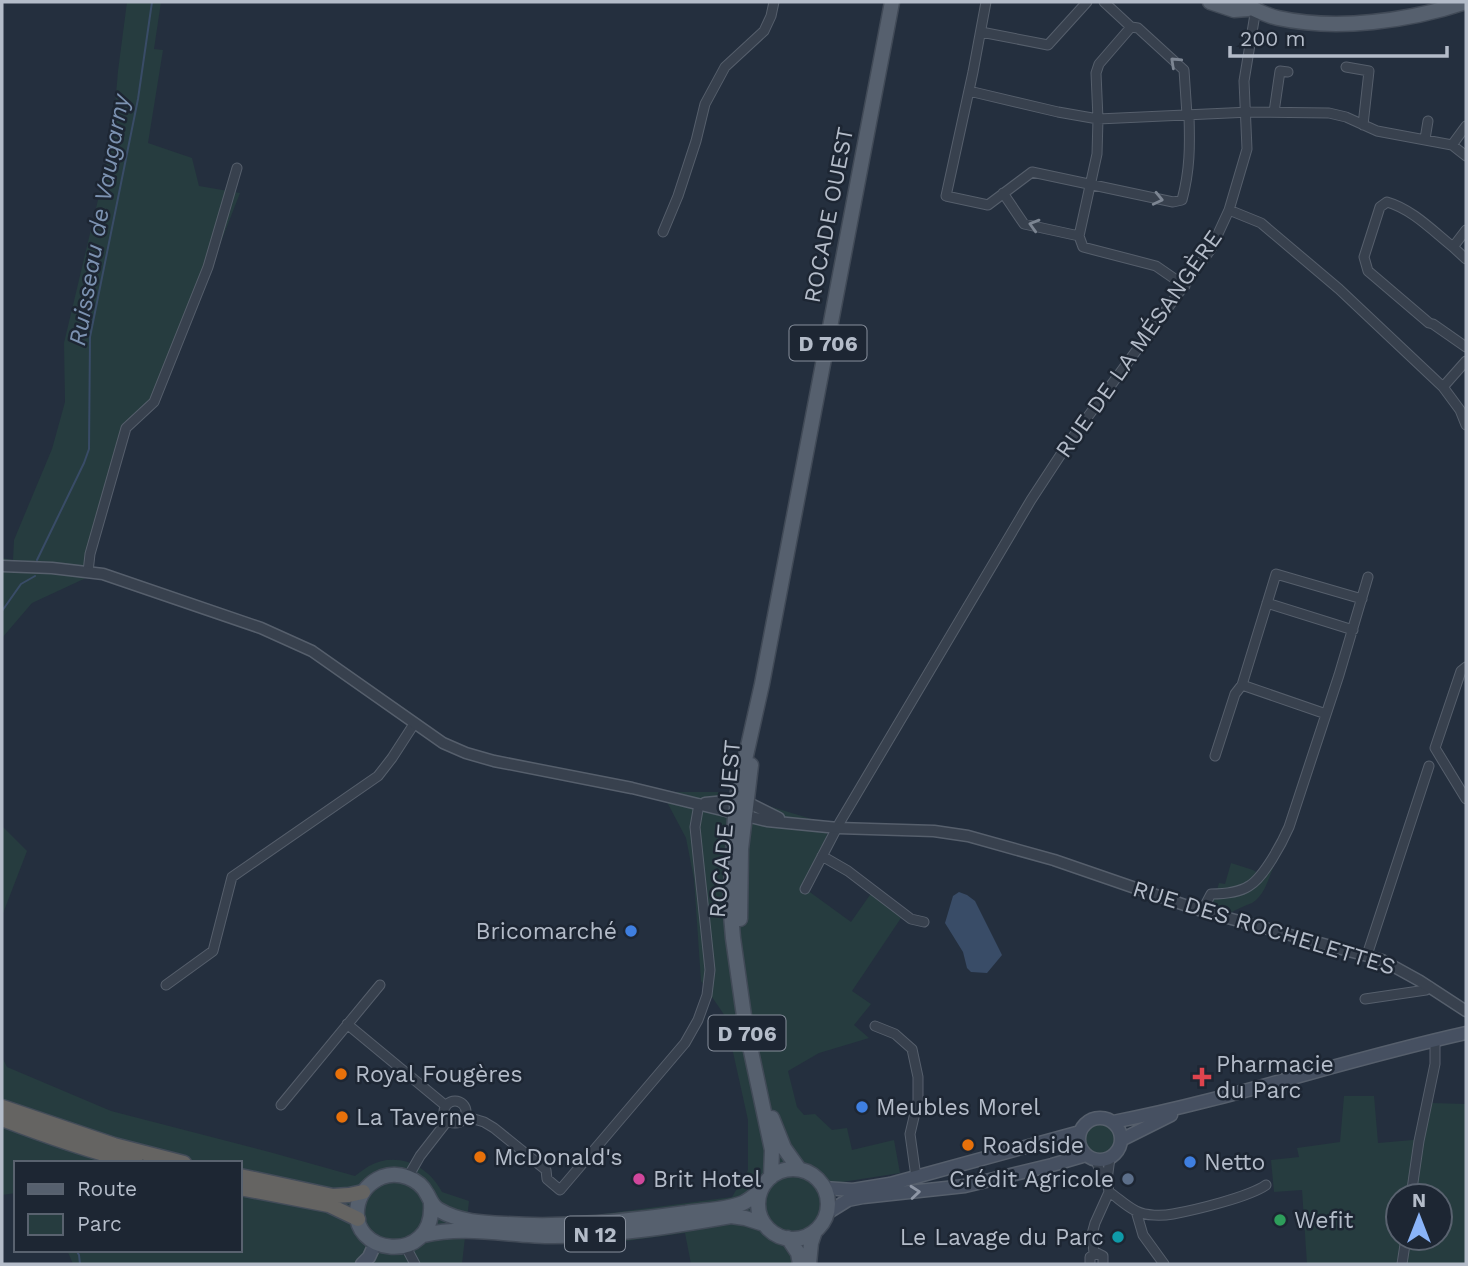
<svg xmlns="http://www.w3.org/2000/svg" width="1468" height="1266" font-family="'Work Sans',sans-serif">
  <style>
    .green { fill: #263c3f; fill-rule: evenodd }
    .water { fill: #394c67 }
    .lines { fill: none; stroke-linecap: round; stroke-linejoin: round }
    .stream { stroke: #394c67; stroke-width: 2 }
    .minor-casing { stroke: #565f6c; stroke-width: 11 }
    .tertiary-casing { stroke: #565f6c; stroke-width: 13 }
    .secondary-casing { stroke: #565f6c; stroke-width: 15 }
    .primary-casing { stroke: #414a57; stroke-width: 17 }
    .trunk-casing { stroke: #434c59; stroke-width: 17 }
    .minor { stroke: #38414e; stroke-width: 9 }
    .tertiary { stroke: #38414e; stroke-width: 10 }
    .secondary { stroke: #465061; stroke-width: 12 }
    .primary { stroke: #56606e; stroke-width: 14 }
    .trunk { stroke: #656462; stroke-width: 14 }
    .oneway { stroke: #7c8592 }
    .oneway2 { stroke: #8e96a5 }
    .shop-dot { fill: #3f7fe0; stroke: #1d2633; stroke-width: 2.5 }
    .food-dot { fill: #e8710a; stroke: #1d2633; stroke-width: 2.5 }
    .health-dot { fill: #e0444e; stroke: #1d2633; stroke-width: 2.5 }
    .hotel-dot { fill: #d1479c; stroke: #1d2633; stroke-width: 2.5 }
    .service-dot { fill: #5c6f8a; stroke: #1d2633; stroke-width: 2.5 }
    .leisure-dot { fill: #2e9e5b; stroke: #1d2633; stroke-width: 2.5 }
    .culture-dot { fill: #0f9aa8; stroke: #1d2633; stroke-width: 2.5 }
    .labels { text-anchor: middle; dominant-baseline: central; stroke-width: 5; stroke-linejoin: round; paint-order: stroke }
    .shield { fill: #1d2633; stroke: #878f9c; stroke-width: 2 }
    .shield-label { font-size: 21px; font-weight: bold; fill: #b4bcc9 }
    .street-label { font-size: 23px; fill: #b4bcc9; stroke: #1d2633 }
    .poi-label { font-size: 23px; fill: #b4bcc9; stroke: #1d2633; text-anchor: start }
    .water-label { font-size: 24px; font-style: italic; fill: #7c92b1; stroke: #1d2633 }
  </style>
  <rect width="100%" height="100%" fill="#242f3e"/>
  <path class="green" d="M127 2H161L154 49 163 50 148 143 192 158 199 186 240 193 215 257 154 406 131 428 116 474 88 577 32 603 2 638V558L13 560 14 540 52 449 65 402 64 343 112 141 118 71Z
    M668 792H723L828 824 824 860 807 890 851 922 872 892 901 918 852 991 871 1004 854 1025 869 1038 819 1053 788 1071 797 1107 804 1115 815 1114 832 1130 847 1128 852 1150 894 1140 900 1173 836 1183 794 1264H691L685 1233 612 1243 603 1214 732 1197 748 1170V1120L725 1016 701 981 694 879 686 838 668 804Z
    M2 826 27 851 2 916Z
    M1231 863 1253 870 1258 873C1245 887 1234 888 1217 890L1219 883 1225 884Z
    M1269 867 1273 868C1268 880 1264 896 1252 903 1244 906 1237 909 1230 913L1213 908 1212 906 1214 898 1218 896H1227Z
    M2 1057 7 1067 111 1111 273 1153 355 1176C359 1173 364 1169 369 1166 397 1151 428 1165 442 1192L469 1201 462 1264H73L67 1250H240V1163H16V1193L2 1195Z
    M1344 1096H1374L1378 1143 1424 1139 1432 1103 1466 1104V1264H1307L1302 1190 1274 1192 1271 1160 1299 1157 1297 1148 1340 1142ZM1398 1196H1440V1238H1398Z
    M1084 1139a15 15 0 1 1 30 0a15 15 0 1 1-30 0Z"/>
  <path class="water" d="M959 892 967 895 975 901 1002 955 987 973 971 972 967 968 963 952 945 923 953 896Z"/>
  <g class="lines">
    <path class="stream" d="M37 560 84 463 89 449 90 337 138 99 152 2
      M2 611 21 584 35 576
      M76 1250 79 1255 80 1264"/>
    <defs>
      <path id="minor" d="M986 2 973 72 946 196 988 205 1032 172 1173 202 1182 200C1190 170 1190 146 1189 115
        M1104 2 1131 27 1138 28 1184 70 1187 115
        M1131 27 1099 64 1096 73 1098 119 1097 154 1079 236 1083 247 1156 266 1185 286
        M981 32 1048 45 1087 2
        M1346 67 1369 71 1363 125
        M969 91 1058 112 1098 119 1250 112 1329 113 1346 117 1377 131 1452 145 1466 156
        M1274 112 1280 71 1288 72
        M1425 139 1428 121
        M1452 145 1466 126
        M1003 193 1024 224 1079 236
        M1229 210 1261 223 1339 289 1443 387 1460 410 1466 425
        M1466 230 1453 247 1466 259
        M663 232 678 196 696 141 705 104 725 67 764 31 771 16 774 2
        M1453 247C1433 231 1412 209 1387 202L1380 207 1364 257 1368 271 1429 323 1433 324 1466 347
        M1443 387 1466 361
        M88 572 90 554 126 428 154 402 208 267 237 168
        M1267 603 1353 630
        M1466 667 1461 671 1435 748 1466 799
        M1242 685 1276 574 1362 599
        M1215 756 1235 694 1242 685 1326 714
        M822 856 848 871 911 919 924 922
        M805 889 840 822 1031 500 1067 445 1211 249 1229 210 1247 149 1244 81 1257 2
        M1202 911 1211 894C1224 894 1238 893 1249 886 1264 877 1282 843 1289 827L1339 675 1368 577
        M1367 955 1429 766
        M166 985 213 951 232 877 378 776 392 758 414 724
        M1365 999 1426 990 1430 987
        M347 1024 446 1106
        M875 1026 895 1034 912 1049 918 1077V1100L910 1134 916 1177
        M444 1112a11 11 0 1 1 22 0a11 11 0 1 1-22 0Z
        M281 1105 380 985
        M464 1116 484 1122 494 1128 546 1170 547 1179 560 1190 685 1043 698 1020 707 995 710 970 695 827 699 804
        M1110 1158 1107 1180 1109 1192C1118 1198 1126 1206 1136 1211 1146 1216 1162 1216 1173 1214 1195 1210 1249 1197 1266 1185
        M1096 1160 1099 1169 1107 1180
        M408 1177 420 1156 448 1120
        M1411 1196 1419 1141 1435 1064V1040
        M1136 1211 1143 1235 1164 1264
        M406 1247 415 1264
        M1094 1253 1092 1234 1095 1223 1109 1192
        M1090 1264V1257L1097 1253 1103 1256V1264
        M1402 1264 1406 1238"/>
      <path id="tertiary" d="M2 566 52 568 103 574 261 628 312 651 443 743 466 753 494 761 632 788 767 821 838 828 934 831 968 836 1054 860 1202 911 1382 960 1420 981 1466 1011
        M705 803 736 800 747 802 779 818"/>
      <path id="secondary" d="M1079 1139a21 21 0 1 1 42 0a21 21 0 1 1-42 0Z
        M1113 1122C1232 1099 1348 1059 1466 1033
        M1121 1140 1171 1115
        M824 1188 853 1190 890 1184 1080 1132
        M827 1213 848 1200 863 1197 965 1186 1052 1165 1086 1155
        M362 1264 369 1257 375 1244"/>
      <path id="primary" d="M1210 2 1234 10 1248 9
        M1238 2C1251 7 1264 15 1278 18 1337 31 1409 21 1466 2
        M740 919 741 849 751 765
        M772 1118 784 1148 799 1169
        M758 1204a35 35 0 1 1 70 0a35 35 0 1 1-70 0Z
        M771 1177 772 1150 745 1023 733 938 730 903 736 800 762 684 892 2
        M431 1204C435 1266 346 1256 358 1204 361 1192 370 1182 382 1177 398 1171 419 1178 427 1194 431 1201 432 1206 439 1210 459 1222 484 1223 506 1224 567 1228 626 1221 686 1213 704 1210 726 1210 743 1203 750 1200 755 1195 761 1190
        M424 1235C466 1225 511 1236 553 1236 613 1236 673 1226 731 1216L745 1218 764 1224
        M788 1238 798 1253 800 1264
        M809 1264 811 1243 815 1231"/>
      <path id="trunk" d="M2 1107 114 1145 184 1163
        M2 1119C46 1136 90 1151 136 1163
        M240 1176 333 1196 349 1195 363 1192
        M240 1188 329 1205 358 1219"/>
    </defs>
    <use href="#minor" class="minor-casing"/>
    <use href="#tertiary" class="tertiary-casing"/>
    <use href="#secondary" class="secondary-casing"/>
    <use href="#primary" class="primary-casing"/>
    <use href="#trunk" class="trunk-casing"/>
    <use href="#minor" class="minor"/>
    <use href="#tertiary" class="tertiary"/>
    <use href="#secondary" class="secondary"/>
    <use href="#primary" class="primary"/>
    <use href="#trunk" class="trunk"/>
  </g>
  <defs><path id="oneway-chevron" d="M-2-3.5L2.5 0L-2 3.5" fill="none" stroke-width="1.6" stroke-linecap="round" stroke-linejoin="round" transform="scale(1.75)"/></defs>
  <g class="oneway">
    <use href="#oneway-chevron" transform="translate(1175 62) rotate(-137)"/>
    <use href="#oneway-chevron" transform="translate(1158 199) rotate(13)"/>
    <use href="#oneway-chevron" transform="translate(1034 225) rotate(-164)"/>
  </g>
  <use class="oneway2" href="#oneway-chevron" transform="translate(915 1192) rotate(-5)"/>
  <g class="shop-dot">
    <circle cx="631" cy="931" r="7"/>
    <circle cx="862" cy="1107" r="7"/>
    <circle cx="1190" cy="1162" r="7"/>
  </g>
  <g class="food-dot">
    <circle cx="341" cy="1074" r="7"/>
    <circle cx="342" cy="1117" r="7"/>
    <circle cx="968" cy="1145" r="7"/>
    <circle cx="480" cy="1157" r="7"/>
  </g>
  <path class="health-dot" d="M1198.5 1066.5h7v7h7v7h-7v7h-7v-7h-7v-7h7z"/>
  <circle class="hotel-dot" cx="639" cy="1179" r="7"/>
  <circle class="service-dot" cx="1128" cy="1179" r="7"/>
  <circle class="leisure-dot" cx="1280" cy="1220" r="7"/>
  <circle class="culture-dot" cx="1118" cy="1237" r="7"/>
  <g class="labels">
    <g class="shield">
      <rect x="789.5" y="325.5" width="77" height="35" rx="5"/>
      <rect x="708.5" y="1015.5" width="77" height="35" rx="5"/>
      <rect x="565" y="1216.5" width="60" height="35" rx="5"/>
    </g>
    <g class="shield-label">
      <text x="828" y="343">D 706</text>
      <text x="747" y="1033">D 706</text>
      <text x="595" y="1234">N 12</text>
    </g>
    <g class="street-label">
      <text transform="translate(829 215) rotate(-79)">ROCADE OUEST</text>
      <text transform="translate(1139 344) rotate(-55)">RUE DE LA MÉSANGÈRE</text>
      <text transform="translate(725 829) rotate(-85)">ROCADE OUEST</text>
      <text transform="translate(1264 928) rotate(17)">RUE DES ROCHELETTES</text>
    </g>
    <g class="poi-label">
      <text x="617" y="931" text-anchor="end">Bricomarché</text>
      <text x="1216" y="1064">Pharmacie<tspan x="1216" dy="26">du Parc</tspan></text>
      <text x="355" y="1074">Royal Fougères</text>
      <text x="876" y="1107">Meubles Morel</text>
      <text x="356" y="1117">La Taverne</text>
      <text x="982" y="1145">Roadside</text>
      <text x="494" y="1157">McDonald's</text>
      <text x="1204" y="1162">Netto</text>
      <text x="653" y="1179">Brit Hotel</text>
      <text x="1114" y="1179" text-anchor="end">Crédit Agricole</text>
      <text x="1294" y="1220">Wefit</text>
      <text x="1104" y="1237" text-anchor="end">Le Lavage du Parc</text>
    </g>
    <g class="water-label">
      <text transform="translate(99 220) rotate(-80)">Ruisseau de Vaugarny</text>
    </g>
  </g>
  <rect width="1468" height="1266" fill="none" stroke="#b4bcc9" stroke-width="7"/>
  <rect x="14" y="1161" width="228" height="91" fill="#1d2633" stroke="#59626f" stroke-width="2"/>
  <rect x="28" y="1184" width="35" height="10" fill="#56606e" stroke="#59626f" stroke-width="2"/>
  <text x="77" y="1196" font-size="21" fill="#b4bcc9">Route</text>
  <rect x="28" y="1214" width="35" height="21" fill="#263c3f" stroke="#59626f" stroke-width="2"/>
  <text x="77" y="1231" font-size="21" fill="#b4bcc9">Parc</text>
  <g transform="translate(1419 1217)"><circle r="33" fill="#1d2633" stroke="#59626f" stroke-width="2"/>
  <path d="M0-5L12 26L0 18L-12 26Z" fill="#8ab4f8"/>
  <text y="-10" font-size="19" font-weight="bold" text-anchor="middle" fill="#b4bcc9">N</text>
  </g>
  <path d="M1230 46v10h217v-10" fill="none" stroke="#b4bcc9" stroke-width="3.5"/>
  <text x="1240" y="46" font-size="21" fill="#b4bcc9" stroke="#1d2633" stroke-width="5" paint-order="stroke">200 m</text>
</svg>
